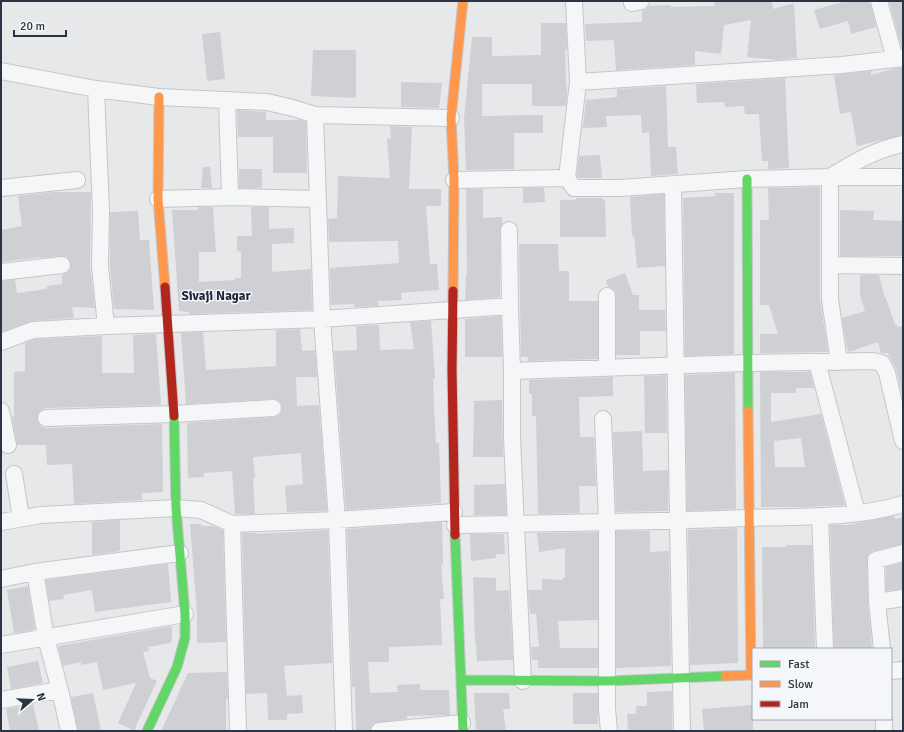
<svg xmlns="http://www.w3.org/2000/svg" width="904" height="732" font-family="Signika,sans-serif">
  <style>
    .building { fill: #ced0d3; fill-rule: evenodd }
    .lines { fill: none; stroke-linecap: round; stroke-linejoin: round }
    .street-casing { stroke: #c4c6c8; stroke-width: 18 }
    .fast-casing { stroke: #c4c6c8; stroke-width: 11 }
    .slow-casing { stroke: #c4c6c8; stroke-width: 11 }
    .jam-casing { stroke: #c4c6c8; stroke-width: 11 }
    .street { stroke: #f5f6f7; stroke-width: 16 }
    .fast { stroke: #63d668; stroke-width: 9 }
    .slow { stroke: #ff974d; stroke-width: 9 }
    .jam { stroke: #b3261e; stroke-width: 9 }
    .labels { text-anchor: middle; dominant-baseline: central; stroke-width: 3; stroke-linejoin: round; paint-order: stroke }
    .neighbourhood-label { font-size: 13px; font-weight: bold; fill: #1d2536; stroke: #f4f6f9 }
  </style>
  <rect width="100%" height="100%" fill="#e6e8ea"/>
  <path class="building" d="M714 1H772L773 9 794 3 797 58 777 60 747 57 751 20 724 25 721 54 695 51V65L616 70 614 40 586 41 585 24 642 22V11L647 8 649 6 671 5V7L715 6Z
    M847 1H870L876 27 851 34 848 21 820 29 814 10Z
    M889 1H903V49H902Z
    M541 23H566L567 49H565L566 87H567V91L566 106H532V84H482V116L543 115V133H514V169L466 170 464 118 472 37H492V56L541 55Z
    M220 32 225 79 207 81 202 34Z
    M313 50H356V98L311 96Z
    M896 68H903V135L857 146 851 112 840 114 834 75 871 71V75Z
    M785 78 789 168 768 169V161H762L759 114H745L744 106 725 107 724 102 697 103 696 84Z
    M401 82 442 83 439 108 401 107Z
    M666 86 668 147H676L678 174 651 176 649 132 642 133 641 115 606 116 607 127 583 128 586 100 617 97V89Z
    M237 110 266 112V120H301L306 122 307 173H273V137H238Z
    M390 126 412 127 409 189H441V206H426L430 264H437L439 290 401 293 402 300 378 301V306L354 307V304L331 305 330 268 399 263 398 241 329 242 328 219 337 218 338 176 390 178 387 139 391 138Z
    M600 155 602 178H579L577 176 579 156Z
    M203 167H210L212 188H201Z
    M239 169H262V188H239Z
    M820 187V299L828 352 760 353V334H778L769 305H760V220H769L768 188Z
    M523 188H544L545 202 523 203Z
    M466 189H483V218L502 217V224L500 230V297L465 300 466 275H467Z
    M54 192H91L90 266 95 308 72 307 74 318 32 321 1 332V281L15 280 17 293 47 289V286L62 284V275L67 273 71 268V264L69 259 66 256H61L41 258V257L1 262V230L22 226 18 196Z
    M715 193H734V354L685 356 683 198 715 196Z
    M664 194 665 266 637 268 634 236 632 237 630 197Z
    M576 198H603V200H605L606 237H560V200H576Z
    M198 207H213L216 252H199V282L235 280V278H241V252L237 251V236H252L251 207H269V229L294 228V243L272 244V272L311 269 312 310 189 314V312L179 311 172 210H198Z
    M840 210 874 211 873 220 903 221V256H840Z
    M138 211 140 240H149L154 310 114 309 110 266V212Z
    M519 244H558L559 271H569V301H598V359L528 361V357H521Z
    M625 273 633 295H639V310H665L666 331H640V355H616V296L615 291 608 287 606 280Z
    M860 275H879L885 298H886L895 325 897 324V327L903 326V394H902L896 369 888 353H881L878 342 849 352 847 348 842 318 865 311 860 295Z
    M501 316 502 357H465V319Z
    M431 321 435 379H433L434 407 436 443H439L441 503 346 510 334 351 357 350 356 326 379 325 380 350 414 349 410 322Z
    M300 329 302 351 315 350 317 377H296L297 406 319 405 327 511 287 512 285 486 303 484 301 453 253 457 255 478 253 479 255 514H235L232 471 204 473V477L188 478 187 423 274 417 278 416 281 413 282 407 281 403 278 400 272 399 186 404 181 333 203 332 206 370 276 366V330Z
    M156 334 161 405 46 408 41 410 38 413 37 419 38 423 41 426 46 428 162 424 163 492 142 493V500L74 504 72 464 47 465 46 445H17L12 417 14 416V372L25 371V343L35 339 102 336V373H134L133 335Z
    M760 372H810L814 388H796V393H771V422L821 414 845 505 807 507H761ZM801 438 805 467H775L774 441Z
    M735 373 736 509 687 511 685 375Z
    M666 375 667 433H645L644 376Z
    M613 377V396L579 397 580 437H594L596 486H579L580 513 538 514 536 416H532V394H529V380Z
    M502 400 503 457H473L474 401Z
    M642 431 643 471 668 470V511L616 512 613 432Z
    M505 484 506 515H474V485Z
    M894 516 895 519 903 517V544L873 551 868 556 867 560 868 603 872 649H834L830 525H847Z
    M120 520V551L92 555V522Z
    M442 522 443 565H441L444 599H440L442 645 389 647V662H368L370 693 398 692 397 685 420 684V690H449L450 715 407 716V719L374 723 371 727 370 731H356L355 687H352L347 529Z
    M190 524H201V526H213L223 530 226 642 197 643V613Z
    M737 528 738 663 690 665 688 530Z
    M328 530 332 663 284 666 287 696 302 695 303 713 287 714V720H268L267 693 246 694 242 533H257V534Z
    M616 531H650V552L669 551 671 666 616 668Z
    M598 532V620L558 621 560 648H598V668H538V660H532L531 647H539L536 614H530L528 590H542V579L563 580V578H565V548L539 552 537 533Z
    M470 534H504L505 554H496V558L471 561Z
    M786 545H812L815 649H763L762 547H786Z
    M903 563V589L886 591V567Z
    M168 564 171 602 95 612 92 590 63 595 64 599 49 601 46 580Z
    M473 577 496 578V591L509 590 513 660 477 661 476 644H475Z
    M28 586 35 630 14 633 7 590Z
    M172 626V636L171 643 148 647 149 651 143 652 150 678 157 681 136 726 135 731 118 723 136 683 103 690 97 662 81 665V662L63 666 58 646Z
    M38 661 43 683 11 689 7 667Z
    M227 672 228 699H226V731H161L188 673Z
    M672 691V731H628L627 714H636V706H647V692Z
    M93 693 101 731H78L71 697Z
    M474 693H509L510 709H503L506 731H476Z
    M573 693H598V724H573Z
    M33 704 39 731H10L6 709Z
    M753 705V731H704L702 709Z"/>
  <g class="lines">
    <defs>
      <path id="street" d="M574 1 578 82 842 65 903 58
        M879 1 895 59
        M632 3 641 1
        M1 71 96 89 159 97 267 102 293 108 315 115 451 118
        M96 89 101 211 100 266 106 326
        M227 100 230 197
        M315 115 322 319 337 520 344 731
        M830 177C853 163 876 149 903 144
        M830 177H903
        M567 178 574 188H620L747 179 830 177V299L839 362
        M454 180 567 178 578 82
        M673 185 678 522 682 731
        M1 188 77 180
        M158 199 230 197 317 199
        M509 230 510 306 512 371 747 363 873 361 882 363 887 373 903 441
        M830 265 903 266
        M1 272 62 265
        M607 296V368
        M1 342 33 330 106 326 322 319 510 306
        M817 362 857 513
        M512 371V438L523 681
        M1 411 8 445
        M46 418 174 414 273 408
        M603 419 607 522V708L609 731
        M14 474 21 518
        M820 516 825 649
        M1 522 41 515 176 508 201 510 232 524 337 520 454 512
        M232 524 238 731
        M455 525C553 523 651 522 749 518 800 516 854 519 903 504
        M35 572 46 638 60 690 69 731
        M1 579 35 572 180 553
        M877 602 903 598
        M1 645 185 614
        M882 649 877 602 876 560 903 553
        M891 671 903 670
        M1 700 60 690
        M884 719V731
        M379 731 462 723"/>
      <path id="fast" d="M747 179 748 411
        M455 535 463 731
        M461 680 608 681 725 676
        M147 731 177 667 185 638V614L176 508 174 416"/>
      <path id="slow" d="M159 97 158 199 165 287
        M453 291 454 180 451 118 463 1
        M725 676 751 675 748 411"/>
      <path id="jam" d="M165 287 174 416
        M453 291 452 370 455 535"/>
    </defs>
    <use href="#street" class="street-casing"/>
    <use href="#fast" class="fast-casing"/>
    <use href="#slow" class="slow-casing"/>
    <use href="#jam" class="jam-casing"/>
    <use href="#street" class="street"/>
    <use href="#fast" class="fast"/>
    <use href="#slow" class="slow"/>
    <use href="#jam" class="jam"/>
  </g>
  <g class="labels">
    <g class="neighbourhood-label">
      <text x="216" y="296">Sivaji Nagar</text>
    </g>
  </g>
  <rect width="904" height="732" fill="none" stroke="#2b3445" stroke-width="4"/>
  <rect x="752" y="648" width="140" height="72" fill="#f4f6f9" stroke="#a4a8b1"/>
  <rect x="760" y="661" width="20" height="6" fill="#63d668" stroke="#a4a8b1"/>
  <text x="788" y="668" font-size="12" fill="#2b3445">Fast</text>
  <rect x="760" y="681" width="20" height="6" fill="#ff974d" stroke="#a4a8b1"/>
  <text x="788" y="688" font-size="12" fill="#2b3445">Slow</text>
  <rect x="760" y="701" width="20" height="6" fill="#b3261e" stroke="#a4a8b1"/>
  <text x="788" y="708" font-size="12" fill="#2b3445">Jam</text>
  <g transform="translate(32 700) rotate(71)" stroke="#f4f6f9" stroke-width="3" paint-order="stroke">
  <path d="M0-3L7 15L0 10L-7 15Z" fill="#2b3445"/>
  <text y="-6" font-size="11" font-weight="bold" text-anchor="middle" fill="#2b3445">N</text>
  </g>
  <path d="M14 30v6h52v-6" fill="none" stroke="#2b3445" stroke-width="2"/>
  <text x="20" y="30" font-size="12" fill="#2b3445" stroke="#f4f6f9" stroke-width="3" paint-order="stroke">20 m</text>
</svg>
